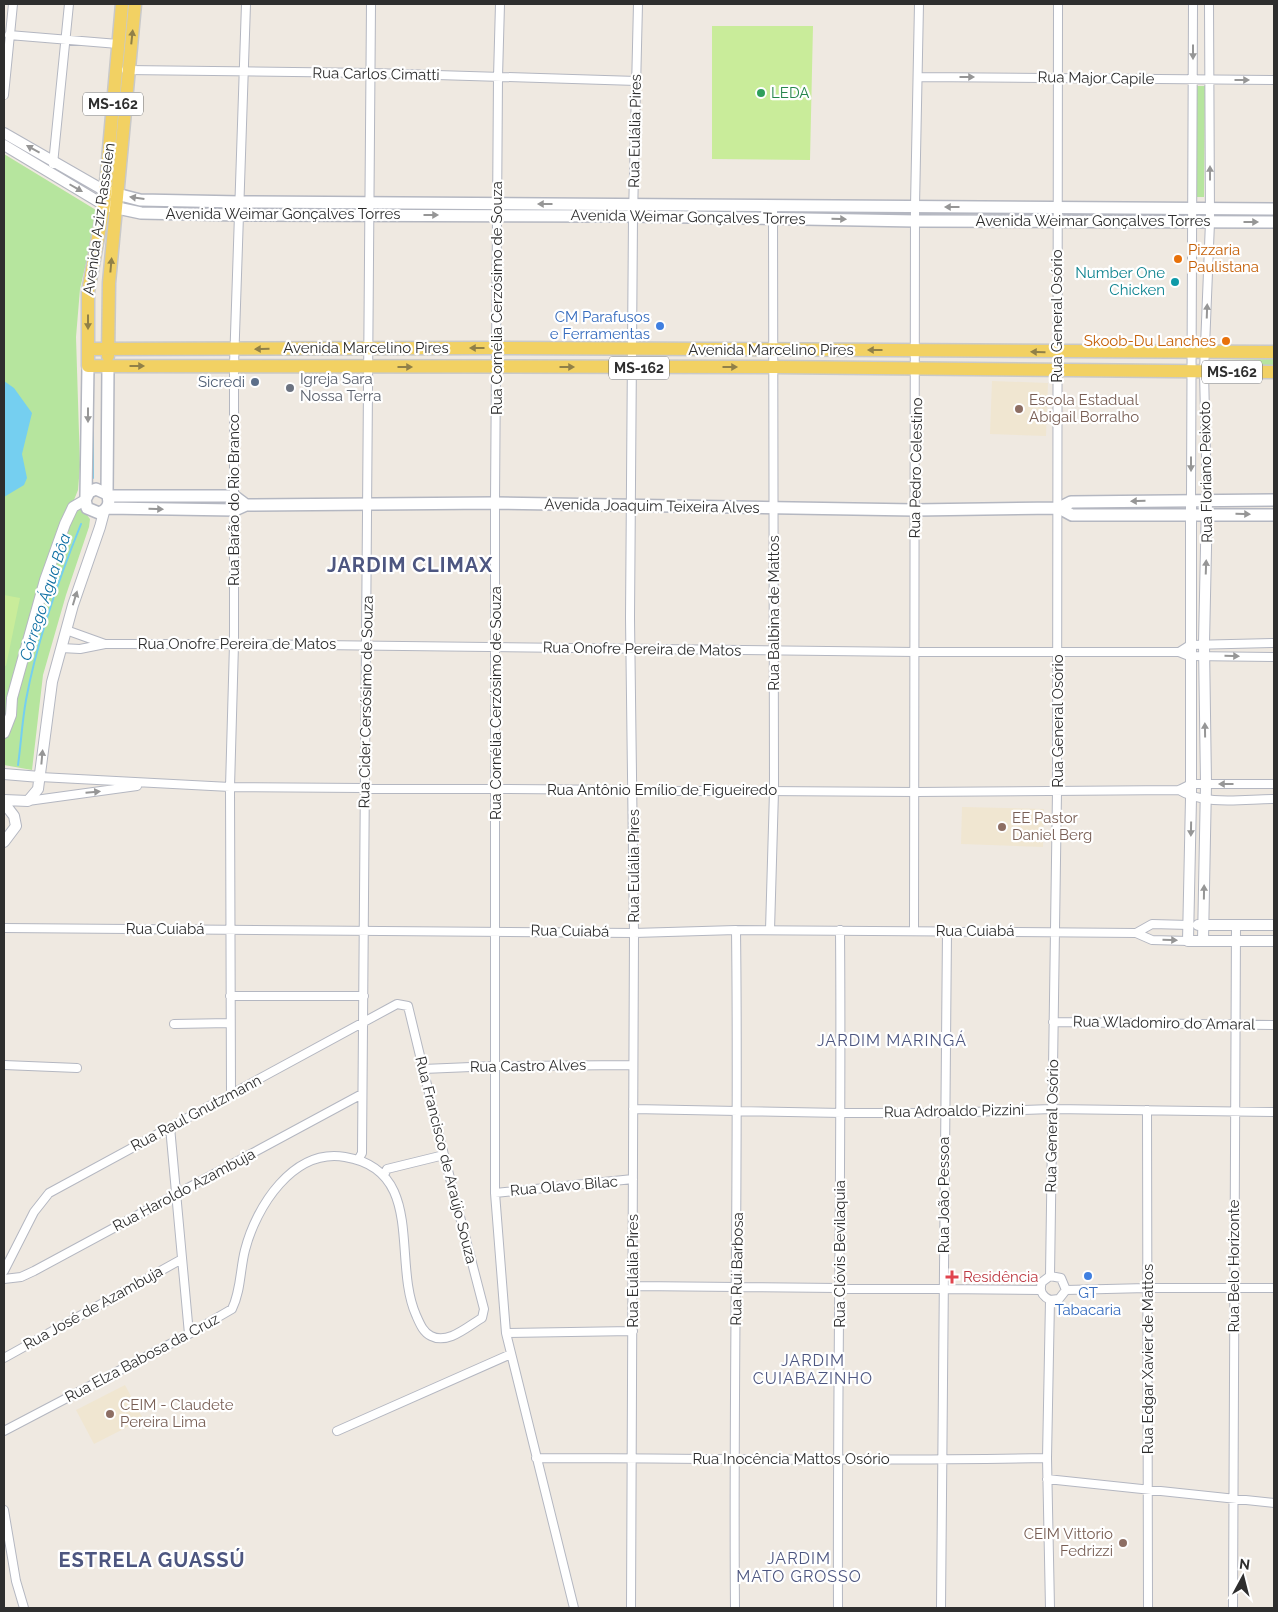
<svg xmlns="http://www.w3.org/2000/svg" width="1278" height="1612" font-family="Raleway,sans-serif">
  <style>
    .education { fill: #f0e6d1 }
    .green { fill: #b6e59e }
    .pitch { fill: #c9ec9a }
    .water { fill: #75cff0 }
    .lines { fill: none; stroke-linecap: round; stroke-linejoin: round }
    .stream { stroke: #75cff0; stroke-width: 2 }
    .minor-casing { stroke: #b4b7c1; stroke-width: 10 }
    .tertiary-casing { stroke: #b4b7c1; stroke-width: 12 }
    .secondary-casing { stroke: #b4b7c1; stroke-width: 14 }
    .primary-casing { stroke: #c9c9c9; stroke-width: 15 }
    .minor { stroke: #fff; stroke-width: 8 }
    .tertiary { stroke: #fff; stroke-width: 10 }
    .secondary { stroke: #fff; stroke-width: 11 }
    .primary { stroke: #f2d163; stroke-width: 12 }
    .oneway { fill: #908048 }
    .oneway2 { fill: #969696 }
    .leisure-dot { fill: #2e9e5b; stroke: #fff; stroke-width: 2 }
    .food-dot { fill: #e8710a; stroke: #fff; stroke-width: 2 }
    .culture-dot { fill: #0f9aa8; stroke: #fff; stroke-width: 2 }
    .shop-dot { fill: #3f7fe0; stroke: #fff; stroke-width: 2 }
    .service-dot { fill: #5c6f8a; stroke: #fff; stroke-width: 2 }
    .worship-dot { fill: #6b7280; stroke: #fff; stroke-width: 2 }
    .education-dot { fill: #8d6e63; stroke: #fff; stroke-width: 2 }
    .health-dot { fill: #e0444e; stroke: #fff; stroke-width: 2 }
    .labels { text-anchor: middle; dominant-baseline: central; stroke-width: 4.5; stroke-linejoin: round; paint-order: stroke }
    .shield { fill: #fff; stroke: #6d6d6d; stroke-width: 1 }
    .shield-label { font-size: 14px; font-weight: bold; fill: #2e2e2e }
    .street-label { font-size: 15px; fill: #2e2e2e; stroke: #fff }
    .leisure-label { font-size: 15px; fill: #27864d; stroke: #fff; text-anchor: start }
    .food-label { font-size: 15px; fill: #c56008; stroke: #fff; text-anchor: start }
    .culture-label { font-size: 15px; fill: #0d838f; stroke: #fff; text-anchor: end }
    .shop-label { font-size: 15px; fill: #366cbe; stroke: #fff; text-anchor: end }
    .worship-label { font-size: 15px; fill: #5b616d; stroke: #fff; text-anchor: start }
    .service-label { font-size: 15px; fill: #4e5e75; stroke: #fff; text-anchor: end }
    .education-label { font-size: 15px; fill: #785e54; stroke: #fff; text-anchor: start }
    .health-label { font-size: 15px; fill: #be3a42; stroke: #fff; text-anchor: start }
    .water-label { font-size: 16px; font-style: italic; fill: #0d6fa3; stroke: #fff }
    .neighbourhood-label { font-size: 16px; letter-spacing: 1px; fill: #4d5680; stroke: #fff }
    .district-label { font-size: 20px; font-weight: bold; letter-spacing: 1px; fill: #4d5680; stroke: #fff }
  </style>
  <rect width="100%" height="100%" fill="#efe9e1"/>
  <path class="education" d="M992 381 1048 383 1046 436 990 434Z
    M962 807 1044 809 1043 847 961 844Z
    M125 1385 143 1419 94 1444 76 1410Z"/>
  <path class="green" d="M1197 86H1205L1204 197H1196Z
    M4 154 96 210 95 225 80 289 76 337 80 466 78 490 72 505 80 506 90 519 89 527 66 595 43 675 32 770 4 765Z
    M1274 359V366L1219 365V360Z"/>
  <path class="pitch" d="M712 26H813L810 160 712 159Z
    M4 595 20 598 6 666 4 665Z"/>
  <path class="water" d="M4 381 14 388 32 413 22 454 27 478 24 485 4 497Z"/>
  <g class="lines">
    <path class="stream" d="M93 429V478
      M18 765C21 744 22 722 26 700 37 640 58 581 81 524"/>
    <defs>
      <path id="minor" d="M500 4 498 77 495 503V1193L506 1333 574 1608
        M9 35 118 44
        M126 70 372 73 637 81
        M918 77 1274 80
        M4 95 13 4
        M53 164 69 4
        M1191 500 1193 4
        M1207 500 1204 372 1210 222 1209 4
        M66 630 105 644
        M61 648 80 649 105 644H234L915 652H1179L1189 656 1274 657
        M1179 652 1190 645 1274 643
        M40 777 230 787 916 792 1179 790 1191 784H1274
        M1179 790C1205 806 1244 799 1274 799
        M28 801 137 786
        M4 928 634 933 736 930 1136 933 1152 940 1188 941
        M770 930 774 791 773 205
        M914 931 915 206 919 4
        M1136 933 1152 924 1189 925
        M230 996H364
        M1053 1022 1274 1025
        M174 1024 230 1023
        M4 1065 77 1068
        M423 1069 495 1066 633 1065
        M231 1094 230 787 234 644V365L246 4
        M633 1109 842 1113H944L1052 1109 1274 1112
        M1147 1110 1148 1608
        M170 1127 189 1334
        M358 1160 362 1153 371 4
        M384 1175 387 1169 444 1155
        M495 1193 633 1179
        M4 1271 34 1212 49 1193 397 1004 408 1006 444 1155 484 1309 482 1318C468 1326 448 1345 431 1336 423 1332 420 1324 416 1315 392 1261 426 1170 345 1157 293 1148 256 1207 245 1250 240 1269 241 1291 232 1309L189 1334 4 1431
        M1050 1276 1057 791 1058 4
        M4 1279 21 1277 34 1271 362 1094
        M634 1286 1041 1290
        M1066 1290 1147 1288H1274
        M1050 1300 1047 1458 1050 1608
        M1050 1300 1059 1299 1066 1290 1061 1278 1050 1276
        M1050 1300C1042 1296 1039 1291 1042 1282L1050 1276
        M506 1333 633 1331
        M4 1358 182 1259
        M337 1431 511 1354
        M536 1458C706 1458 876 1462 1047 1458
        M1047 1479 1274 1503
        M4 1510 16 1581 24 1608
        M631 1608 634 933 630 618 633 216 638 4
        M735 1608C733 1382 739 1156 736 930
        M838 1608C837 1382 842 1156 840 930
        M941 1608 947 931
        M1233 1608 1236 924"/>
      <path id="tertiary" d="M4 133 105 191
        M4 145 104 205
        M1191 500V798L1188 941H1274
        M4 733 11 715 12 698 45 580 65 524 73 507 85 500
        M4 774 40 777
        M4 800 28 801 38 789 52 682 73 605 100 527 104 512
        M4 803 14 816 16 826 4 842
        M1198 925H1274
        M1203 941 1206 784 1204 644 1207 500"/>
      <path id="secondary" d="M109 192 140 200 240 202 1274 209
        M108 206 141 213 239 215 633 216 916 221 1274 222
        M107 494 96 489 89 492 85 500 87 508 99 513C108 510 111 503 107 494L108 366
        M86 496 88 366
        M108 496H234L246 505
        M107 508 235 510 246 505 495 503 915 510 1059 508 1071 502 1274 500
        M1059 508 1072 515H1274"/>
      <path id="primary" d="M122 4 104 205 88 292V366L775 367 1274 372
        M88 349 497 348 1274 352
        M108 356 109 283 135 4"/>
    </defs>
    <use href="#minor" class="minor-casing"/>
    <use href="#tertiary" class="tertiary-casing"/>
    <use href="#secondary" class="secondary-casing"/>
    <use href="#primary" class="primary-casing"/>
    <use href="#minor" class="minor"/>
    <use href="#tertiary" class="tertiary"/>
    <use href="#secondary" class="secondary"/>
    <use href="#primary" class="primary"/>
  </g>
  <defs><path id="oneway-solid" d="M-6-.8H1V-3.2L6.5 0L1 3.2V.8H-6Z" transform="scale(1.25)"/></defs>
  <g class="oneway">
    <use href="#oneway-solid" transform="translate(132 37) rotate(-84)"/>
    <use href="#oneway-solid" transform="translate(111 265) rotate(-85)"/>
    <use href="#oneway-solid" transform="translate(88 322) rotate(90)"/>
    <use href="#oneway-solid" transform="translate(477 348) rotate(-180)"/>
    <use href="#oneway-solid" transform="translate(262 349) rotate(179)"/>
    <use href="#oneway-solid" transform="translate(875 350) rotate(-180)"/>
    <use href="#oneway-solid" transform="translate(1038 352) rotate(-179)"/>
    <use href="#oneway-solid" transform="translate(137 366)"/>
    <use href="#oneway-solid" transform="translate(405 367)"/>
    <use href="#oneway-solid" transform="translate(567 367)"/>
    <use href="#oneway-solid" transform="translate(730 367)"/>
  </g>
  <g class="oneway2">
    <use href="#oneway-solid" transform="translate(1193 52) rotate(90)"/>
    <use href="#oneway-solid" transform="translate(967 77)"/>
    <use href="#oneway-solid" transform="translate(1242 80)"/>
    <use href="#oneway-solid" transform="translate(33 149) rotate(-151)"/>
    <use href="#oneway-solid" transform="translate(1210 173) rotate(-90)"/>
    <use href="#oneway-solid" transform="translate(76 188) rotate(30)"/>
    <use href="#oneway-solid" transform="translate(137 198) rotate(-172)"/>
    <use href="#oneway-solid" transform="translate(545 204) rotate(-180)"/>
    <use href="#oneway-solid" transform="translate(952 207) rotate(-180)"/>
    <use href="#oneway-solid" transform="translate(431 215)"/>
    <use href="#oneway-solid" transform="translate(839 219) rotate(1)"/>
    <use href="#oneway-solid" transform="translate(1251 222)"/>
    <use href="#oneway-solid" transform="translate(1207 311) rotate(-88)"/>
    <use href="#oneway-solid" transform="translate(88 415) rotate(90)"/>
    <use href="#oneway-solid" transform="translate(1191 464) rotate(90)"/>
    <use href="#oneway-solid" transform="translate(1138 501) rotate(179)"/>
    <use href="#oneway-solid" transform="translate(156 509) rotate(1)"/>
    <use href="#oneway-solid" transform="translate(1243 514) rotate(1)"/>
    <use href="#oneway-solid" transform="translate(1206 567) rotate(-88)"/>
    <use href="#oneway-solid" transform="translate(75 598) rotate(-73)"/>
    <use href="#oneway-solid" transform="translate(1232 656) rotate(1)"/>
    <use href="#oneway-solid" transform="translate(1205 730) rotate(-91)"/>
    <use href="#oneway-solid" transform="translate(42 757) rotate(-85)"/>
    <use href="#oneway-solid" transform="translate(1226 784) rotate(-180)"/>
    <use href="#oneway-solid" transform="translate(93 792) rotate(-5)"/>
    <use href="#oneway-solid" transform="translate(1191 829) rotate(91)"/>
    <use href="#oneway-solid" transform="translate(1204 892) rotate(-89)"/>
    <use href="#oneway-solid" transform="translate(1170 940) rotate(1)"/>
  </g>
  <circle class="leisure-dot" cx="761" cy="93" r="5"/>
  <g class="food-dot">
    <circle cx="1178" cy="259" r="5"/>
    <circle cx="1226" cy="341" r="5"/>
  </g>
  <circle class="culture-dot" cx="1175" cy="282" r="5"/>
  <g class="shop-dot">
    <circle cx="660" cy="326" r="5"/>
    <circle cx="1088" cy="1276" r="5"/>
  </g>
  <circle class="service-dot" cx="255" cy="382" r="5"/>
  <circle class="worship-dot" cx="290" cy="388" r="5"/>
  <g class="education-dot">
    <circle cx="1019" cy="409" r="5"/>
    <circle cx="1002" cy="827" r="5"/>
    <circle cx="110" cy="1414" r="5"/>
    <circle cx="1123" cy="1543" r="5"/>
  </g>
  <path class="health-dot" d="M949.5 1269.5h5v5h5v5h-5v5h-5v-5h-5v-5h5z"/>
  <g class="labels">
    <g class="shield">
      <rect x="83" y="92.5" width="60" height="23" rx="4"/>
      <rect x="609" y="356.5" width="60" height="23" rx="4"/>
      <rect x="1202" y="360.5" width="60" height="23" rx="4"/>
    </g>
    <g class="shield-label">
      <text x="113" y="104">MS-162</text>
      <text x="639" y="368">MS-162</text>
      <text x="1232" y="372">MS-162</text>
    </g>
    <g class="street-label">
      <text transform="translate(376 74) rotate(1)">Rua Carlos Cimatti</text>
      <text transform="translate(1096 78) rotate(1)">Rua Major Capile</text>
      <text transform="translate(635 131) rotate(-89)">Rua Eulália Pires</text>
      <text x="283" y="214">Avenida Weimar Gonçalves Torres</text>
      <text transform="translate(688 217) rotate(1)">Avenida Weimar Gonçalves Torres</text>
      <text transform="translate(99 219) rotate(-82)">Avenida Aziz Rasselen</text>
      <text x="1093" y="221">Avenida Weimar Gonçalves Torres</text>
      <text transform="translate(497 298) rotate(-90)">Rua Cornélia Cerzósimo de Souza</text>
      <text transform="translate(1057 316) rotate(-90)">Rua General Osório</text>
      <text x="366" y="348">Avenida Marcelino Pires</text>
      <text x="771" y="350">Avenida Marcelino Pires</text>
      <text transform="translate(916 468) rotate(-89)">Rua Pedro Celestino</text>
      <text transform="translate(1206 472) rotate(-91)">Rua Floriano Peixoto</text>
      <text transform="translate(234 500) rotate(-90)">Rua Barão do Rio Branco</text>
      <text transform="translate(652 506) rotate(1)">Avenida Joaquim Teixeira Alves</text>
      <text transform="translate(774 613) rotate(-90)">Rua Balbina de Mattos</text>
      <text x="237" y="644">Rua Onofre Pereira de Matos</text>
      <text transform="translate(642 649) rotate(1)">Rua Onofre Pereira de Matos</text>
      <text transform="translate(366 702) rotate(-89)">Rua Cider Cersósimo de Souza</text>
      <text transform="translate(496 703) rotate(-90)">Rua Cornélia Cerzósimo de Souza</text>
      <text transform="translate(1058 721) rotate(-90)">Rua General Osório</text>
      <text x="662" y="790">Rua Antônio Emílio de Figueiredo</text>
      <text transform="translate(634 866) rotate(-90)">Rua Eulália Pires</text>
      <text x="165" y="929">Rua Cuiabá</text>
      <text transform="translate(570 931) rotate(1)">Rua Cuiabá</text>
      <text x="975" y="931">Rua Cuiabá</text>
      <text transform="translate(1164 1023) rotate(1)">Rua Wladomiro do Amaral</text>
      <text transform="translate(528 1066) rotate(-1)">Rua Castro Alves</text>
      <text transform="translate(954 1111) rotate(-1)">Rua Adroaldo Pizzini</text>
      <text transform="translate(196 1113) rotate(-28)">Rua Raul Gnutzmann</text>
      <text transform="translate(1052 1126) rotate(-89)">Rua General Osório</text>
      <text transform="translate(446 1160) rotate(76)">Rua Francisco de Araújo Souza</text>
      <text transform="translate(564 1186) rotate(-5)">Rua Olavo Bilac</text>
      <text transform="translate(184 1190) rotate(-28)">Rua Haroldo Azambuja</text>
      <text transform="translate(944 1195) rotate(-90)">Rua João Pessoa</text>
      <text transform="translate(840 1254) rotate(-90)">Rua Clóvis Bevilaquia</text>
      <text transform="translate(1234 1266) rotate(-90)">Rua Belo Horizonte</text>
      <text transform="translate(737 1269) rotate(-89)">Rua Rui Barbosa</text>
      <text transform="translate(633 1271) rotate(-90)">Rua Eulália Pires</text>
      <text transform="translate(93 1308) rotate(-29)">Rua José de Azambuja</text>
      <text transform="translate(142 1358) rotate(-28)">Rua Elza Babosa da Cruz</text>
      <text transform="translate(1148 1359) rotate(-90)">Rua Edgar Xavier de Mattos</text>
      <text x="791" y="1459">Rua Inocência Mattos Osório</text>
    </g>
    <g class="leisure-label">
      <text x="771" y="93">LEDA</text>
    </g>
    <g class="food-label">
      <text x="1188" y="250">Pizzaria<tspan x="1188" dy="17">Paulistana</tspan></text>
      <text x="1216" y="341" text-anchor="end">Skoob-Du Lanches</text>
    </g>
    <g class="culture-label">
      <text x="1165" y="273">Number One<tspan x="1165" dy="17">Chicken</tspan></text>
    </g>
    <g class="shop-label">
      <text x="650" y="317">CM Parafusos<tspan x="650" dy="17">e Ferramentas</tspan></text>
      <text x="1088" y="1293" text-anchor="middle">GT<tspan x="1088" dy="17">Tabacaria</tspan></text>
    </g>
    <g class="worship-label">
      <text x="300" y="379">Igreja Sara<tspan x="300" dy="17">Nossa Terra</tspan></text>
    </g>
    <g class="service-label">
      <text x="245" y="382">Sicredi</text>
    </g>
    <g class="education-label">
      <text x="1029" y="400">Escola Estadual<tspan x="1029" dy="17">Abigail Borralho</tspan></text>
      <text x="1012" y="818">EE Pastor<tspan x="1012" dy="17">Daniel Berg</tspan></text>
      <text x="120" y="1405">CEIM - Claudete<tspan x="120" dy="17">Pereira Lima</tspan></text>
      <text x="1113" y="1534" text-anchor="end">CEIM Vittorio<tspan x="1113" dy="17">Fedrizzi</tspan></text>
    </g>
    <g class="health-label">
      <text x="963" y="1277">Residência</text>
    </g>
    <g class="water-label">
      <text transform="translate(45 597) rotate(-72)">Córrego Água Bôa</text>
    </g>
    <g class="neighbourhood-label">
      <text x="892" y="1040">JARDIM MARINGÁ</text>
      <text x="813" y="1360">JARDIM<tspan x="813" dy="18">CUIABAZINHO</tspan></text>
      <text x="799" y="1558">JARDIM<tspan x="799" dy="18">MATO GROSSO</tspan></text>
    </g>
    <g class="district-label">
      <text x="410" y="565">JARDIM CLIMAX</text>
      <text x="152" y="1560">ESTRELA GUASSÚ</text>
    </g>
  </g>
  <rect width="1278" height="1612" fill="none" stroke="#2e2e2e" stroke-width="10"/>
  <g transform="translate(1243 1577) rotate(7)" stroke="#ffffff" stroke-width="4" paint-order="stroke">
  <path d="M0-4L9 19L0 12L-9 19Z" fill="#2e2e2e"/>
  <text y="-8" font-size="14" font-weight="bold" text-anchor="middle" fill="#2e2e2e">N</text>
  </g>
</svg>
